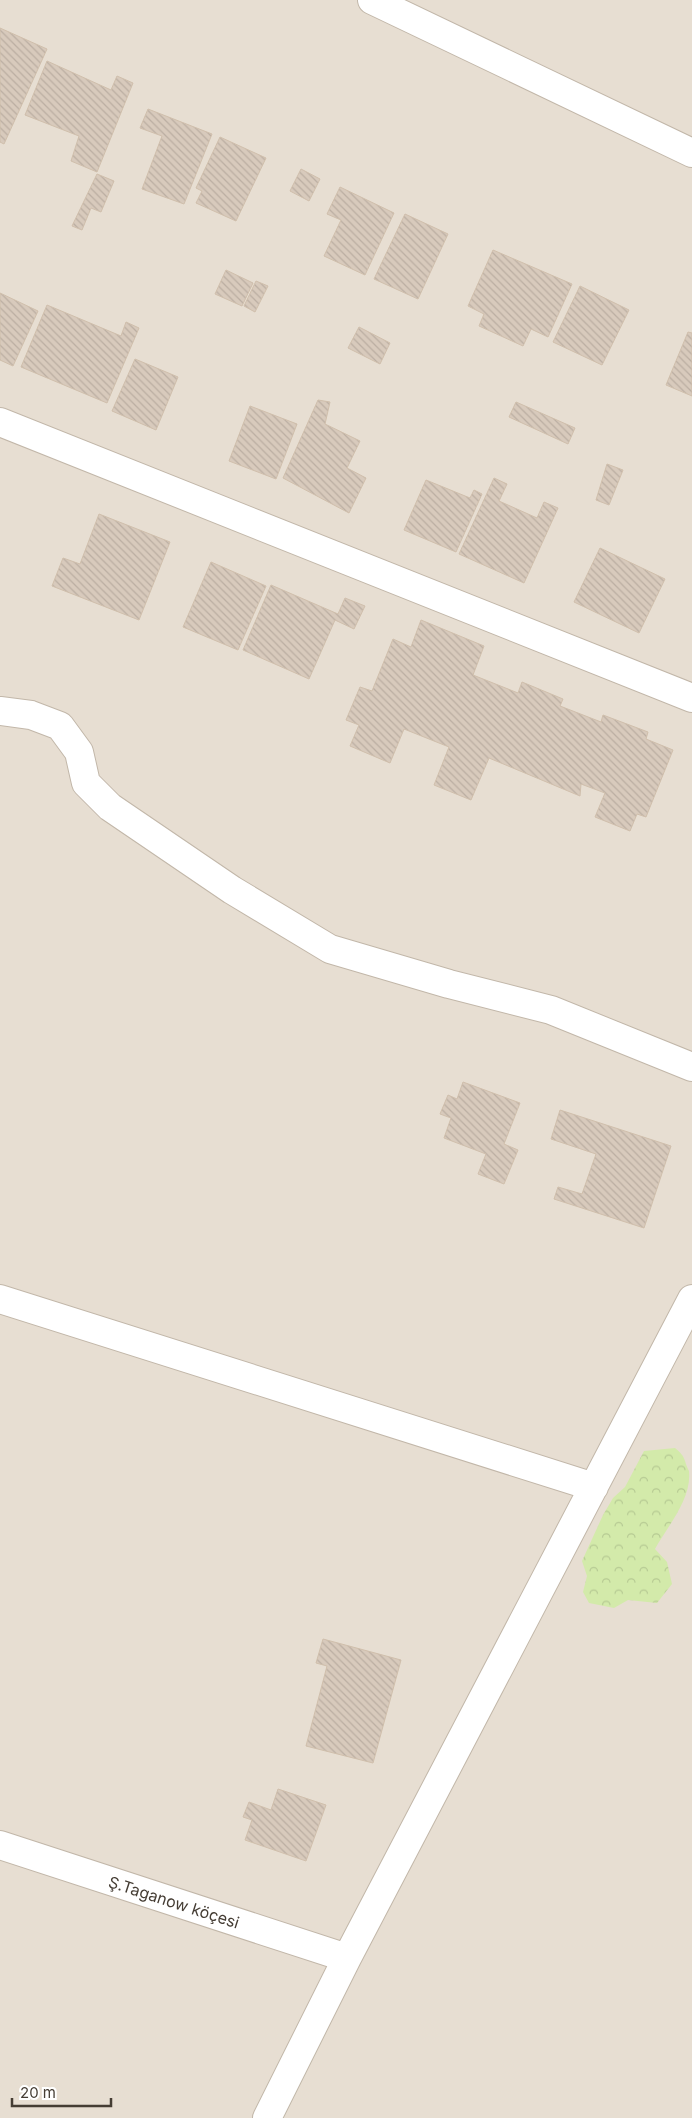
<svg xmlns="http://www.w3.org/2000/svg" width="692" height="2118" font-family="Inter,sans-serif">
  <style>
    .residential { fill: #e7ded2 }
    .forest { fill: url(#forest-crowns) }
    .building { fill: url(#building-back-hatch); stroke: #d0bfac }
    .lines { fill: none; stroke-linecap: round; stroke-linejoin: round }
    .minor-casing { stroke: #c2b7a9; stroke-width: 30 }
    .tertiary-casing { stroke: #c2b7a9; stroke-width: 30 }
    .minor { stroke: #fff; stroke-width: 28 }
    .tertiary { stroke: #fff; stroke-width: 28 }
    .labels { text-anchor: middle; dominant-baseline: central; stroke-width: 4; stroke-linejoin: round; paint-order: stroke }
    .street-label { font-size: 16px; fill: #453d34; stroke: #fff }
  </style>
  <defs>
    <pattern id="forest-crowns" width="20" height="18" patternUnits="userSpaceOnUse" patternTransform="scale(1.25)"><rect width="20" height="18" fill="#d3eaaa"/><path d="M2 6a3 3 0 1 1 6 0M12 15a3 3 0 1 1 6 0" fill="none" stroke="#b6ca93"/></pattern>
    <pattern id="building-back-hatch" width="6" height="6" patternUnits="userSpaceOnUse" patternTransform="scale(1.25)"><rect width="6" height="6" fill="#d8cabc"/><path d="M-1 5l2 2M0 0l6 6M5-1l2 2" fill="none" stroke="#bbaea2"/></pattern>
  </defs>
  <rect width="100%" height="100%" fill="#f3ede4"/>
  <path class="residential" d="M0 0H692V2118H0Z"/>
  <path class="forest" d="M675 1448C687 1458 683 1459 689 1471 692 1499 667 1527 655 1549L667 1562 672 1584 657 1603 628 1600 614 1608 589 1603 583 1592 587 1576 582 1561 603 1515 613 1498 625 1487 644 1451Z"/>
  <path class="building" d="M0 28 47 49 4 144 0 142Z
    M47 61 111 90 117 76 133 83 97 172 71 161 79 136 25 115Z
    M148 109 212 134 184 204 142 189 162 136 140 128Z
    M220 137 266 158 236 221 196 203 202 191 196 188Z
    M301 169 320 179 309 201 290 191Z
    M97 174 114 181 101 212 91 208 82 230 72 226Z
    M340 187 394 213 365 275 324 256 341 220 327 214Z
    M405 214 448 234 418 299 374 279Z
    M493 250 572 284 548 337 531 329 523 346 479 326 484 314 468 306Z
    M226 270 253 283 242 306 215 294Z
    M256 281 268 286 255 312 244 306Z
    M580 286 629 310 602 365 553 342Z
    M0 293 38 311 13 366 0 360Z
    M47 305 121 336 126 322 139 328 107 403 21 367Z
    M359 327 390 343 380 364 348 348Z
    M688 332 692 333V396L666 385Z
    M135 359 178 377 156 430 112 411Z
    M318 400 330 402 325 424 360 441 347 468 366 478 349 513 283 478Z
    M516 402 575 428 568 444 509 417Z
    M250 406 297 424 276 479 229 461Z
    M607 464 623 470 609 505 596 500Z
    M494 478 507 484 499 501 537 518 544 502 558 508 524 583 459 554Z
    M426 480 470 498 474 490 482 494 456 552 404 530Z
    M99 514 170 542 139 620 52 586 63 558 80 564Z
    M600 548 665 579 639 633 574 602Z
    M211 562 266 586 238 650 183 627Z
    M271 585 338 614 345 598 365 606 354 629 335 620 309 679 243 650Z
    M421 620 484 646 473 675 518 693 522 682 563 699 560 706 601 722 603 715 648 732 646 739 673 750 646 817 637 814 630 831 595 817 605 793 581 784 580 796 489 758 471 800 434 785 449 747 404 729 390 763 350 746 359 725 346 720 360 687 372 691 393 639 411 647Z
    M463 1082 520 1103 504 1144 518 1150 504 1184 478 1174 486 1154 444 1138 451 1118 440 1114 448 1095 457 1099Z
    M560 1110 671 1146 644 1228 554 1199 558 1187 582 1194 596 1154 551 1139Z
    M323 1639 401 1660 373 1763 306 1746 327 1666 316 1663Z
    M278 1789 326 1805 306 1861 245 1840 252 1820 243 1817 249 1802 271 1810Z"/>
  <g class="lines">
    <defs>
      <path id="minor" d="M0 422 692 698
        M0 711 31 715 60 726 79 752 86 783 110 807 232 890 330 949 449 984 551 1010 692 1067
        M0 1299 594 1487
        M0 1845 347 1958
        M267 2118 347 1958 692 1299"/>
      <path id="tertiary" d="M372 0 692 153"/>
    </defs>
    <use href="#minor" class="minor-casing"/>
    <use href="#tertiary" class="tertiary-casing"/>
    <use href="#minor" class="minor"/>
    <use href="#tertiary" class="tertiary"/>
  </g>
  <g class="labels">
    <g class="street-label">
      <text transform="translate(174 1902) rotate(18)">Ş.Taganow köçesi</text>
    </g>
  </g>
  <path d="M12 2098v8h99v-8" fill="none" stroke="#453d34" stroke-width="2.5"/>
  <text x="20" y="2098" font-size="15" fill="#453d34" stroke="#ffffff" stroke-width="4" paint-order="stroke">20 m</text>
</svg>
